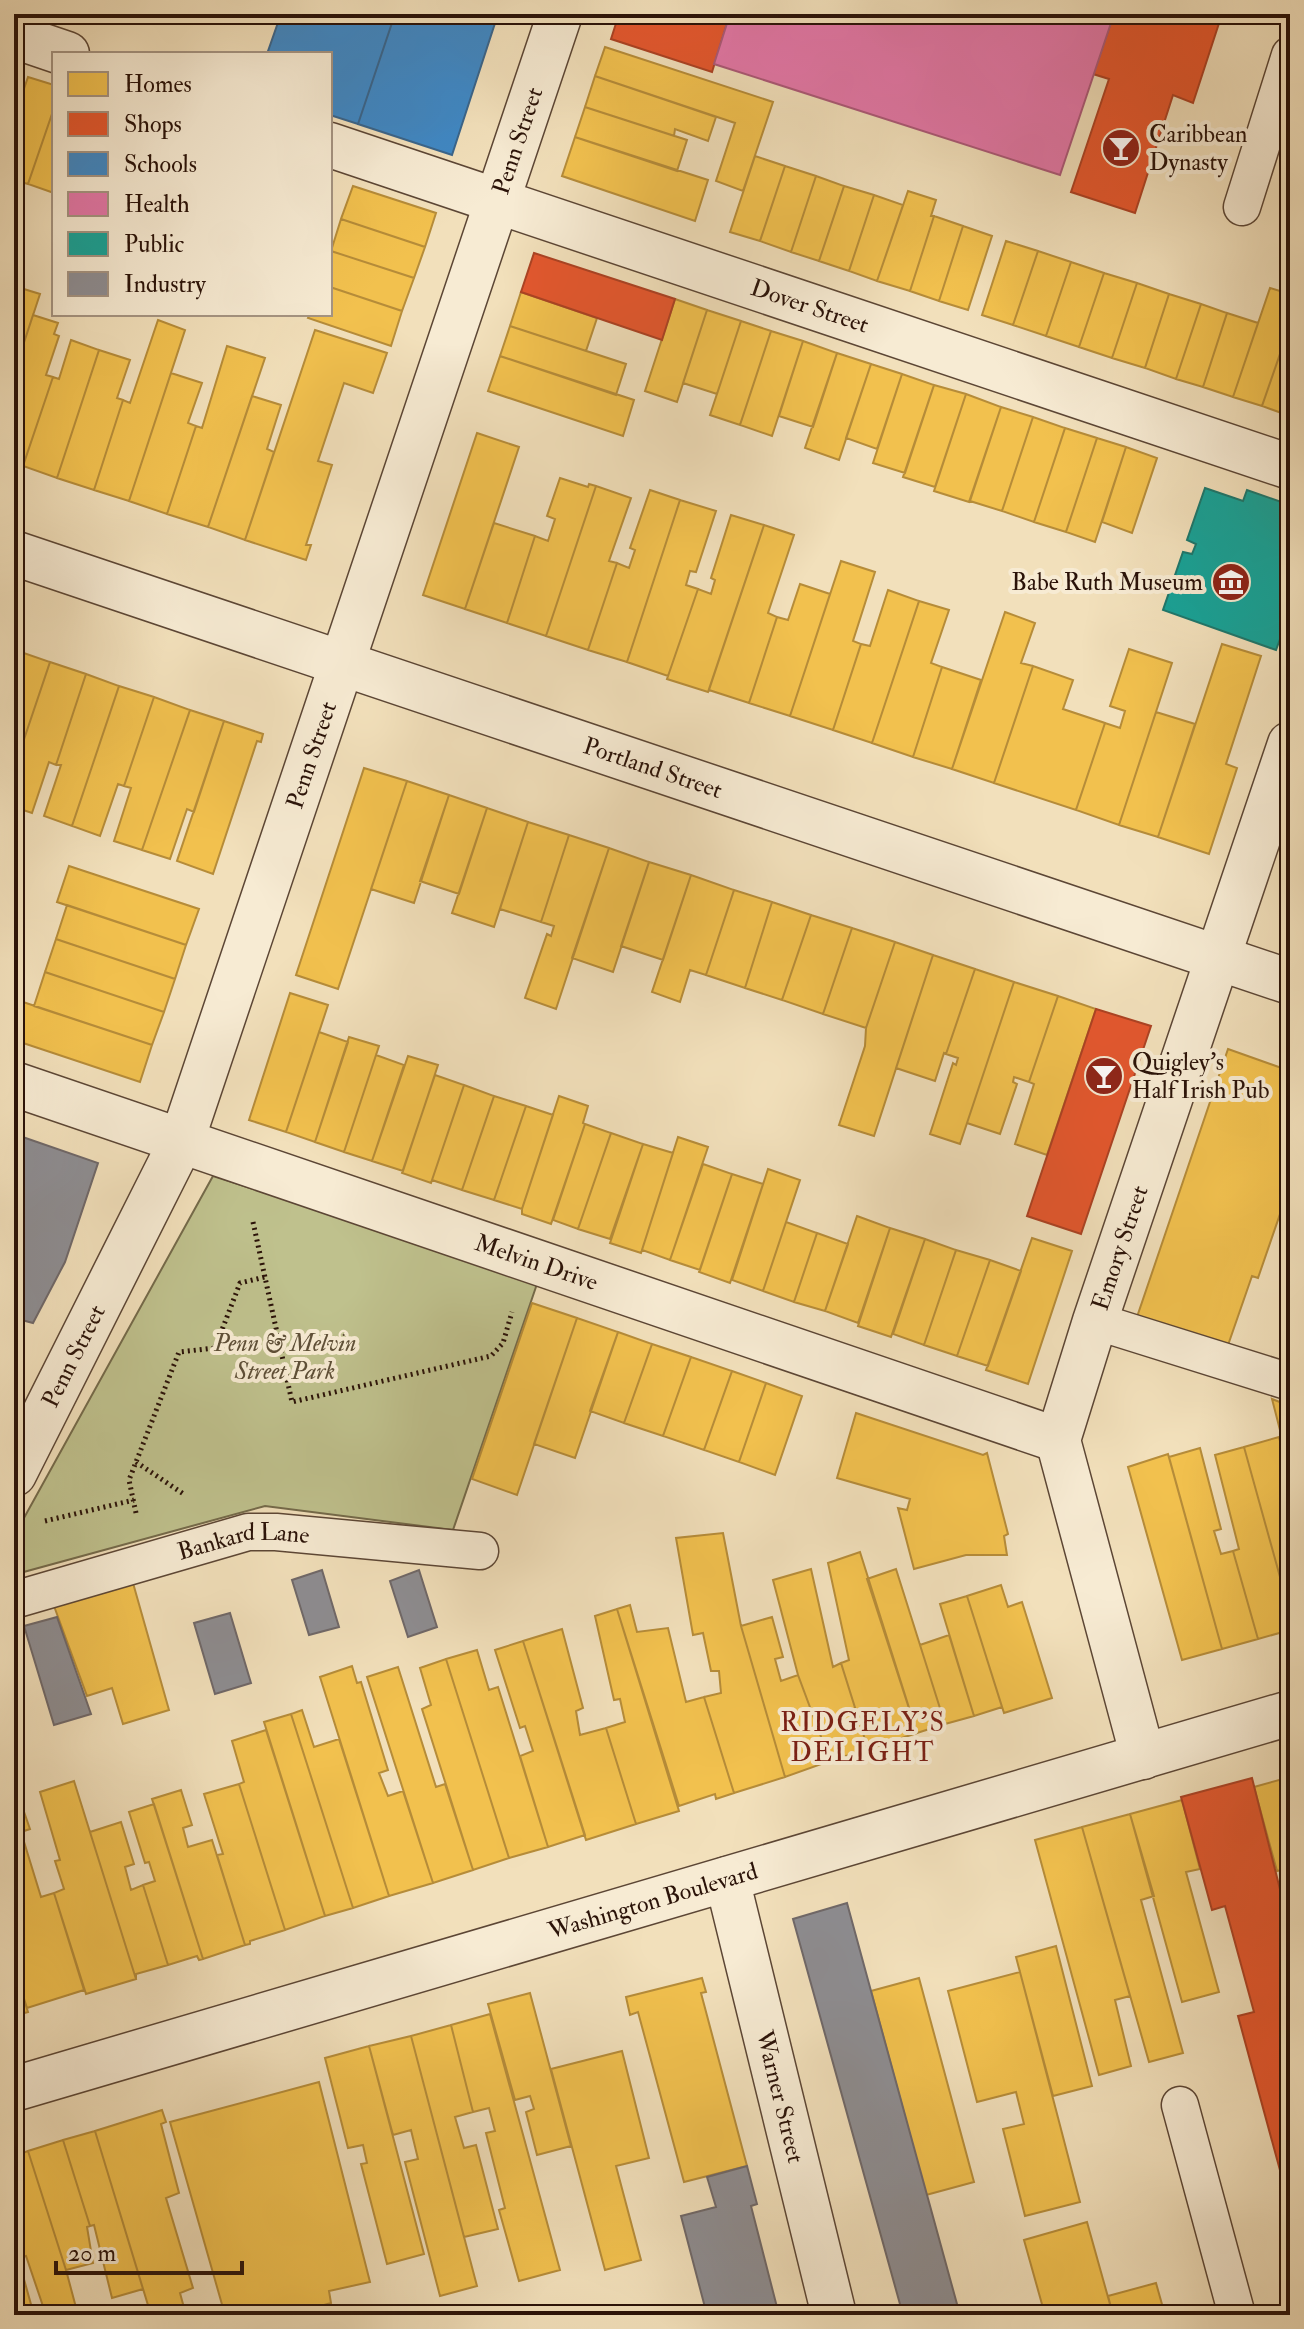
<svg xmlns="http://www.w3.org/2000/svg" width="1304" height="2329" font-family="'IM FELL Double Pica',serif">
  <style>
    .green { fill: #bfc18d; stroke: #746a4a; stroke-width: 2 }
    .homes { fill: #f2c14e; stroke: #b68c39; stroke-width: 2 }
    .shops { fill: #e4572e; stroke: #ac4223; stroke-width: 2 }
    .schools { fill: #3f88c5; stroke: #39658c; stroke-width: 2 }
    .health { fill: #e377a8; stroke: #ac5978; stroke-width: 2 }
    .public { fill: #17a398; stroke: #1d786d; stroke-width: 2 }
    .industry { fill: #8d8d92; stroke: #6f6869; stroke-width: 2 }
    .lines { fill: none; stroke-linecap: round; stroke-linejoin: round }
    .service-casing { stroke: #5c4635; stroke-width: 39 }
    .minor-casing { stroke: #5c4635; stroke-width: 47 }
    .path { stroke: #2a1208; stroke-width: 5; stroke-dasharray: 2 4; stroke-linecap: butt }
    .service { stroke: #f7ebd3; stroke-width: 36 }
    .minor { stroke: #f7ebd3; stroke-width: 44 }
    .labels { text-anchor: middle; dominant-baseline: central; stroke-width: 8; stroke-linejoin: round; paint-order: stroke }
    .poi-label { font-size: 24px; fill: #2a1208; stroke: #f7ebd3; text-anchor: start }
    .street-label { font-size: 24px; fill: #2a1208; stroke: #f7ebd3 }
    .park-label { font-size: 24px; font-style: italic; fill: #5e4f37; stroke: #f7ebd3 }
    .neighbourhood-label { font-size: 26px; letter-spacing: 2px; fill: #7a1f14; stroke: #f7ebd3 }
  </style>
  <rect width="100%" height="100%" fill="#f2e0bb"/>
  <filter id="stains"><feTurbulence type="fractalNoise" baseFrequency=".0025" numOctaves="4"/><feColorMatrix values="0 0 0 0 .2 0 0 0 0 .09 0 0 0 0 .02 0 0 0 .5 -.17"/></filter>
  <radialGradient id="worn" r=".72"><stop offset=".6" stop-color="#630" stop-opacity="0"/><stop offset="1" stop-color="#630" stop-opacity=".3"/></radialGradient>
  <path class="green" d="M213 1176 538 1281 453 1530 265 1506 20 1573 14 1560V1536Z"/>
  <path class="homes" d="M605 47 773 102 743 191 716 181 735 123 595 76Z
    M595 76 716 117 708 141 675 129 674 136 585 107Z
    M28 77 54 85V108L28 184 14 180V118Z
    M585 107 687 140 677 171 575 137Z
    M54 108V193L28 184Z
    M575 137 708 180 695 221 562 176Z
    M755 156 785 166 760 241 730 232Z
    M785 166 816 176 791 252 760 241Z
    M816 176 844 186 819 261 791 252Z
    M353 186 436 213 425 247 341 219Z
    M844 186 874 195 849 271 819 261Z
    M908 191 936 200 931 216H934L910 291 877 281Z
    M874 195 903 205 877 281 849 271Z
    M934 216 963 226 939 301 910 291Z
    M341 219 425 247 414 278 331 251Z
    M963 226 992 236 968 310 939 301Z
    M1006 241 1038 251 1013 325 982 315Z
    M331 251 414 278 402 311 330 287Z
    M1038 251 1071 262 1046 336 1013 325Z
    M1071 262 1104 273 1079 347 1046 336Z
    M1104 273 1137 283 1112 358 1079 347Z
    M1137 283 1169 294 1145 368 1112 358Z
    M14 286 40 294 14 373Z
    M330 287 402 311 391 346 308 318 310 314H330Z
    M1270 288 1290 294V325L1262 406 1233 397Z
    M521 292 597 318 586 351 510 326Z
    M1169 294 1201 304 1176 379 1145 368Z
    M675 299 707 310 677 402 645 391Z
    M1201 304 1227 313 1203 387 1176 379Z
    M707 310 741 321 717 394 683 383Z
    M1227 313 1258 323 1233 397 1203 387Z
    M33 315 58 323 54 334 59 336 46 375 53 377 23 466 14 463V373Z
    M158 320 185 330 129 501 94 490 123 400 130 403Z
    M741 321 771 331 740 425 710 415Z
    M1290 325V416L1262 406Z
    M510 326 626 364 616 395 500 356Z
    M315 330 387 353 373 393 344 383 318 461 332 465 306 545H311L306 560 245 540Z
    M771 331 803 341 772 436 740 425Z
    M71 340 99 350 57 478 23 466 53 377 59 379Z
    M803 341 837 353 813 427 779 416Z
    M227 346 265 358 208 527 167 514 196 426 202 428Z
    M99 350 130 360 117 398 123 400 94 490 57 478Z
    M837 353 871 364 839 460 805 448Z
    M500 356 634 400 623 436 488 391Z
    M871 364 902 374 877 449 846 438Z
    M171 373 202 383 188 423 196 426 167 514 129 501Z
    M902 374 934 385 905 473 873 463Z
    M934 385 966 394 935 487 903 477Z
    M966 394 1001 407 969 502 934 491Z
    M252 396 281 405 267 449 274 452 245 540 208 527Z
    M1001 407 1033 417 1002 511 970 501Z
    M1033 417 1065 428 1034 522 1002 511Z
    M1065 428 1097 438 1066 532 1034 522Z
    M477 433 519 447 465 609 423 595Z
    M1097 438 1126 447 1095 542 1066 532Z
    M1126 447 1157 458 1132 533 1102 522Z
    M560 478 588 487 589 484 596 486 546 636 507 623 535 536 548 541 555 519 547 516Z
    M596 486 631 498 609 561 617 563 588 650 546 636Z
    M650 490 680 500 627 662 588 650 617 563 629 568 635 550 630 548Z
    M680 500 716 511 696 572 690 571 686 585 698 589 668 676 627 662Z
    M731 515 764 525 708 692 667 679 698 589 711 594 715 580 711 578Z
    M494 523 535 536 507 623 465 609Z
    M764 525 794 535 768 613 777 617 749 703 709 690Z
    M841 561 875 572 853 641 861 644 833 730 790 716Z
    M800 584 830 594 790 716 749 703 777 617 788 620Z
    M888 590 919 601 872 743 833 730 861 644 870 646Z
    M919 601 949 610 931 663 942 667 913 757 872 743Z
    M1005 612 1035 623 1021 663 1033 666 994 783 952 769Z
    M1222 644 1261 656 1226 764 1237 768 1209 854 1158 837Z
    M1129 649 1172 663 1119 825 1076 810 1105 723 1120 728 1125 711 1110 706Z
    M15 650 50 662 14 769V652Z
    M50 662 86 674 56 765 49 762 32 813 14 807V769Z
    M1033 666 1073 680 1063 709 1105 723 1076 810 994 783Z
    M942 667 981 680 952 769 913 757Z
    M86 674 119 686 72 826 44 816 61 765H56Z
    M119 686 154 697 124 786 118 784 100 836 72 826Z
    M154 697 190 710 142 850 114 841 131 788 124 786Z
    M190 710 224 721 194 812 187 809 170 859 142 850Z
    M1156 712 1195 724 1158 837 1119 825Z
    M224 721 263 734 261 742 257 741 213 874 177 861Z
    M364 768 407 781 338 989 296 975Z
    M407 781 449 795 414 903 371 889Z
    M449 795 487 808 459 894 420 881Z
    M487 808 528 822 494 927 452 913Z
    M528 822 569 835 541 922 500 909Z
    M569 835 609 848 556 1009 525 998 547 934 551 936 554 926 541 922Z
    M609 848 649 862 613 972 572 958Z
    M649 862 691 875 663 960 621 946Z
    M69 866 199 909 186 945 57 902Z
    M691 875 734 890 706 975 690 970 680 1002 652 992Z
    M734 890 772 902 745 988 706 975Z
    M772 902 811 915 782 1000 745 988Z
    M67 905 186 945 175 979 56 939Z
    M811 915 852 928 823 1014 782 1000Z
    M852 928 895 942 866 1028 823 1014Z
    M56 939 175 979 164 1012 45 972Z
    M895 942 933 955 874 1136 839 1125 865 1046 866 1028Z
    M933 955 975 969 946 1054 944 1053 935 1081 896 1068Z
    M975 969 1014 982 960 1144 930 1134 953 1063 956 1065 958 1058 946 1054Z
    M45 972 164 1012 152 1045 34 1006Z
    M1014 982 1058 996 1029 1082 1014 1077 1013 1082 1017 1084 1000 1134 967 1123Z
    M290 993 328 1005 286 1132 249 1120Z
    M1058 996 1096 1009 1047 1155 1015 1144 1034 1084 1029 1082Z
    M23 1002 152 1045 140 1082 14 1040V1028Z
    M319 1032 348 1042 315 1142 286 1132Z
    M349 1037 379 1046 344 1152 315 1142Z
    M1228 1049 1290 1071V1185L1258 1278 1252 1276 1227 1348 1137 1317Z
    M376 1055 404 1065 372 1161 344 1152Z
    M408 1056 438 1065 403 1171 372 1161Z
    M435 1075 464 1085 431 1183 402 1173Z
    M464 1085 494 1096 462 1190 432 1180Z
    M494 1096 526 1106 494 1200 462 1190Z
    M559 1096 588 1106 583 1123 585 1124 551 1224 522 1214V1209Z
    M526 1106 553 1115 522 1209 494 1200Z
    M585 1124 611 1133 578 1229 553 1220Z
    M611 1133 643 1144 610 1239 578 1229Z
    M678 1137 708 1147 670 1260 642 1250Z
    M643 1144 673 1153 641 1253 610 1243Z
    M703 1164 732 1174 700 1270 670 1260Z
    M768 1169 800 1180 763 1291 732 1280Z
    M732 1174 763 1184 730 1283 699 1272Z
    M857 1216 890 1228 858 1323 825 1311Z
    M786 1222 817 1233 794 1302 763 1291Z
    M890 1228 925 1239 891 1337 858 1326Z
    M817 1233 848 1244 825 1311 794 1302Z
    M1032 1238 1072 1251 1028 1384 986 1370Z
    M925 1239 956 1250 924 1345 893 1334Z
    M956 1250 990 1260 957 1356 924 1345Z
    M990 1260 1021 1271 988 1366 957 1356Z
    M532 1303 577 1318 517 1495 472 1479Z
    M577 1318 618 1332 575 1458 534 1444Z
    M618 1332 652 1344 624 1423 590 1411Z
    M652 1344 691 1357 663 1436 624 1423Z
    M691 1357 732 1371 704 1450 663 1436Z
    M732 1371 766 1383 739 1462 704 1450Z
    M766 1383 802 1396 775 1475 739 1462Z
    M1272 1399 1290 1406V1469Z
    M856 1413 983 1455 987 1453 1008 1534 1004 1536 1007 1555H966L914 1569 898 1508 907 1510 910 1499 837 1478Z
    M1279 1437 1290 1481V1613L1244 1447Z
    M1244 1447 1290 1613V1630L1258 1639 1233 1551 1239 1549 1215 1455Z
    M1200 1448 1221 1529 1214 1531 1221 1554 1233 1551 1258 1639 1222 1649 1169 1457Z
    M1168 1454 1222 1649 1182 1660 1128 1467Z
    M723 1533 741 1626 785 1777 734 1793 704 1697 721 1693 719 1671H711L703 1633 693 1635 676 1538Z
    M860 1552 917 1733 868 1749 841 1663 849 1660 828 1563Z
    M811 1569 833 1667 841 1663 868 1749 830 1761 798 1675 773 1580Z
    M896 1569 945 1724 917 1733 867 1579Z
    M133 1583 169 1710 123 1724 112 1688 87 1696 54 1606Z
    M1001 1585 1008 1607 1022 1602 1052 1698 1004 1713 967 1596Z
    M967 1596 1002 1707 974 1716 940 1604Z
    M630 1605 637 1632 668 1628 686 1702 704 1697 734 1793 716 1799 715 1794 679 1806 617 1609Z
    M617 1609 679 1811 636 1824 606 1728 625 1722 620 1699 614 1700 595 1616Z
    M772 1617 783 1657 775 1659 781 1681 798 1675 830 1761 785 1777 741 1626Z
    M562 1629 583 1708 576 1711 580 1735 606 1728 636 1824 586 1840 523 1641Z
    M949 1635 974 1716 945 1724 920 1645Z
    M523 1641 585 1835 548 1847 520 1756 533 1751 525 1726 520 1728 495 1650Z
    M477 1650 489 1690 498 1687 548 1847 509 1858 446 1659Z
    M446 1659 509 1858 473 1870 422 1709 431 1705 420 1668Z
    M352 1666 357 1683 361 1682 388 1770 379 1773 388 1796 403 1791 433 1883 389 1896 320 1677Z
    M398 1667 436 1787 445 1784 473 1870 433 1883 367 1677Z
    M302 1710 314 1747 339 1739 389 1896 353 1908 291 1714Z
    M291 1714 353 1908 325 1916 264 1722Z
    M266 1730 325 1916 285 1930 239 1784 244 1782 232 1741Z
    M1290 1777V1868L1277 1871 1254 1787Z
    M74 1781 136 1979 86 1994 54 1893 64 1889 55 1861 60 1860 40 1792Z
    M239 1784 285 1930 250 1941V1944L245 1945 217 1855 223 1854 204 1794Z
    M181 1790 192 1825 183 1828 188 1847 212 1840 245 1945 203 1959 152 1799Z
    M1182 1800 1200 1869 1186 1872 1219 1992 1182 2002 1130 1814Z
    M154 1804 203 1959 199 1960 197 1956 168 1965 143 1885 155 1881 149 1862 145 1863 129 1812Z
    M22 1806 30 1829 21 1832 41 1897 54 1893 84 1990 27 2008 14 1968V1808Z
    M1130 1814 1154 1896 1141 1900 1183 2053 1149 2062 1082 1827Z
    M121 1822 134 1864 125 1867 131 1890 143 1885 168 1965 136 1974V1979L90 1832Z
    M1082 1827 1130 1996 1115 2000 1131 2066 1099 2075 1035 1840Z
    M1056 1946 1092 2086 1053 2096 1016 1957Z
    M14 1968 28 2012 14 2016Z
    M1020 1972 1080 2202 1025 2216 1003 2129 1024 2124 1016 2092 977 2102 948 1991Z
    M702 1978 706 1992 701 1993 747 2166 684 2182 638 2012 630 2015 626 1997Z
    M919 1978 974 2182 926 2195 871 1991Z
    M530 1993 571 2146 537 2155 526 2112 534 2109 530 2096 515 2100 488 2004Z
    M490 2014 560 2270 519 2281 499 2210 505 2208 486 2133 495 2131 489 2108 473 2112 451 2025Z
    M451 2025 473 2112 455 2117 464 2148 476 2145 498 2229 464 2237 411 2036Z
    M411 2036 477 2286 440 2296 405 2162 418 2159 411 2130 393 2135 369 2046Z
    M369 2046 424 2254 387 2264 361 2164 367 2163 363 2145 348 2148 325 2058Z
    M622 2051 649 2158 616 2166 641 2260 605 2270 551 2069Z
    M319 2082 370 2282 329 2291 331 2303 289 2315H270L269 2307 244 2315H225L170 2122Z
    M162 2110 166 2122 161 2124 179 2193 166 2198 193 2288 180 2293 186 2315H151L95 2131Z
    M95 2131 143 2289 112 2298 94 2225 90 2226 63 2140Z
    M63 2140 90 2226 87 2227 93 2263 66 2270 28 2151Z
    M28 2151 66 2270 78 2315H46L26 2256 18 2258 14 2245V2156Z
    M1087 2222 1113 2315H1045L1024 2240Z
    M14 2245 18 2258 34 2315H14Z
    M1156 2283 1165 2315H1113L1108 2296Z"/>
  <path class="shops" d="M619 14H730L712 72 611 39Z
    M1114 14H1222L1193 103 1173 95 1135 213 1071 192 1109 79 1093 74Z
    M534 253 675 299 662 340 521 292Z
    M1096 1009 1151 1026 1081 1234 1027 1216Z
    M1252 1778 1290 1929V2207L1238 2016 1254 2012 1225 1906 1212 1910 1181 1797Z"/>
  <path class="schools" d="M281 14H395L358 124 330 115V54H267Z
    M395 14H498L452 155 358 124Z"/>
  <path class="health" d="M730 14H1114L1060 175 714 64Z"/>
  <path class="public" d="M1205 488 1243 501 1247 490 1290 505V612L1276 650 1163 610 1183 552 1192 554 1196 544 1187 540Z"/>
  <path class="industry" d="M14 1134 98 1163 65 1262 33 1323 14 1318Z
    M322 1570 339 1627 309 1635 292 1580Z
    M419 1570 437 1627 408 1637 390 1581Z
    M230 1613 251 1683 215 1694 194 1623Z
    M57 1617 91 1714 54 1725 24 1626Z
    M847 1903 871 1991 960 2315H903L793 1919Z
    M747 2166 757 2204 751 2206 779 2315H707L681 2216 716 2207 707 2177Z"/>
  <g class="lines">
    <defs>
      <g id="service">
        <path d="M1242 207 1290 55"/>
        <path d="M1095 1321 1290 1382"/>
        <path id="s1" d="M14 1600 248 1532H276L480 1551"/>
        <path d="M1180 2105 1237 2315"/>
      </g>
      <g id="minor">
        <path d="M14 36 67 54"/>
        <path id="s2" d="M330 145 1290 467"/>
        <path id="s3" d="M14 553 1290 982"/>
        <path id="s4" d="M14 1084 1058 1440"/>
        <path id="s5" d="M14 1474 182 1140 560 14"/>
        <path id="s6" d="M1143 1757 1058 1440 1095 1321 1290 744"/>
        <path id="s7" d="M727 1879 834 2315"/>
        <path id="s8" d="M14 2089 1290 1713"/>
      </g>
    </defs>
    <use href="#service" class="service-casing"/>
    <use href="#minor" class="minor-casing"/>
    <path class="path" d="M253 1222 292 1402 491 1356 503 1343 512 1312
      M136 1462 185 1495
      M136 1513 129 1480 179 1352 215 1348 240 1283 265 1277
      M45 1521 134 1500"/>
    <use href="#service" class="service"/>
    <use href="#minor" class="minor"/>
  </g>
  <defs>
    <symbol id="bar-disc" viewBox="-11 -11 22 22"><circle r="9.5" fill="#8f2418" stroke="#f7ebd3"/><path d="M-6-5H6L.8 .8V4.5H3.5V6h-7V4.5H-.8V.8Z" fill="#fff"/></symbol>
    <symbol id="museum-disc" viewBox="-11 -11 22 22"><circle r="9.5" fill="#8f2418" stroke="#f7ebd3"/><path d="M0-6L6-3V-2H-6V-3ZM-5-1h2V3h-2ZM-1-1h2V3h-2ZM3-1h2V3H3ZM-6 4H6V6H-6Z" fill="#fff"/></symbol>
  </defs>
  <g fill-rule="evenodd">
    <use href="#bar-disc" x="1099" y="126" width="44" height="44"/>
    <use href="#museum-disc" x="1209" y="560" width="44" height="44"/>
    <use href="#bar-disc" x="1082" y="1054" width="44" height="44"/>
  </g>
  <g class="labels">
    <g class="poi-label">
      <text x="1149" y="134">Caribbean<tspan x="1149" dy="28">Dynasty</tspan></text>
      <text x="1203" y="582" text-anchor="end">Babe Ruth Museum</text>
      <text x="1132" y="1062">Quigley's<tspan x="1132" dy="28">Half Irish Pub</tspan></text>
    </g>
    <g class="street-label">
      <text stroke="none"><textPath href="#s5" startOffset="1428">Penn Street</textPath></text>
      <text stroke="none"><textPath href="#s2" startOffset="506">Dover Street</textPath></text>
      <text stroke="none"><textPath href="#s5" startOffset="780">Penn Street</textPath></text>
      <text stroke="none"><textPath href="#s3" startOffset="674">Portland Street</textPath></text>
      <text stroke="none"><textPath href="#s6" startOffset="530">Emory Street</textPath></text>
      <text stroke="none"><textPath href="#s4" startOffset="552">Melvin Drive</textPath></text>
      <text stroke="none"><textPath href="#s5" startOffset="132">Penn Street</textPath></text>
      <text stroke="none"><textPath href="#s1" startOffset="238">Bankard Lane</textPath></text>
      <text stroke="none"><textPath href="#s8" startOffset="666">Washington Boulevard</textPath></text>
      <text stroke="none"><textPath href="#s7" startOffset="224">Warner Street</textPath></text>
    </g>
    <g class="park-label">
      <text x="285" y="1343">Penn &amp; Melvin<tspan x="285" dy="28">Street Park</tspan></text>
    </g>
    <g class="neighbourhood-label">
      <text x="863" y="1723">RIDGELY'S<tspan x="863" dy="30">DELIGHT</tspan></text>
    </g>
  </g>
  <rect width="1304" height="2329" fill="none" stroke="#f2e0bb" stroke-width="48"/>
  <rect x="16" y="16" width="1272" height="2297" fill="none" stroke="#2a1208" stroke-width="4"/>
  <rect x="24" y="24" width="1256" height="2281" fill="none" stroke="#2a1208" stroke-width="2"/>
  <rect x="52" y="52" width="280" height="264" fill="#f7ebd3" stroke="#a59482" stroke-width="2"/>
  <rect x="68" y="72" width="40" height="24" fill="#f2c14e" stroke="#a59482" stroke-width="2"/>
  <text x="124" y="92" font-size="24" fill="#2a1208">Homes</text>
  <rect x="68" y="112" width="40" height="24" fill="#e4572e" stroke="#a59482" stroke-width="2"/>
  <text x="124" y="132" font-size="24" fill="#2a1208">Shops</text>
  <rect x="68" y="152" width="40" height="24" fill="#3f88c5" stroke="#a59482" stroke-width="2"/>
  <text x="124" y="172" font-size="24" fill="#2a1208">Schools</text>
  <rect x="68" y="192" width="40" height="24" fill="#e377a8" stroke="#a59482" stroke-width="2"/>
  <text x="124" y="212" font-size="24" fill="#2a1208">Health</text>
  <rect x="68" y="232" width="40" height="24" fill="#17a398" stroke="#a59482" stroke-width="2"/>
  <text x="124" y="252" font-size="24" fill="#2a1208">Public</text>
  <rect x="68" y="272" width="40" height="24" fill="#8d8d92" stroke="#a59482" stroke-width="2"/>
  <text x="124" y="292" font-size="24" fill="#2a1208">Industry</text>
  <path d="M56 2261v12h186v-12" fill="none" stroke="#2a1208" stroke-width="4"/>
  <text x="68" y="2261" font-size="24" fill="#2a1208" stroke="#f7ebd3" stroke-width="6" paint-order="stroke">20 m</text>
  <rect width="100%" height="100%" filter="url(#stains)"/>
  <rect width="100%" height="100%" fill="url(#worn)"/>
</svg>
